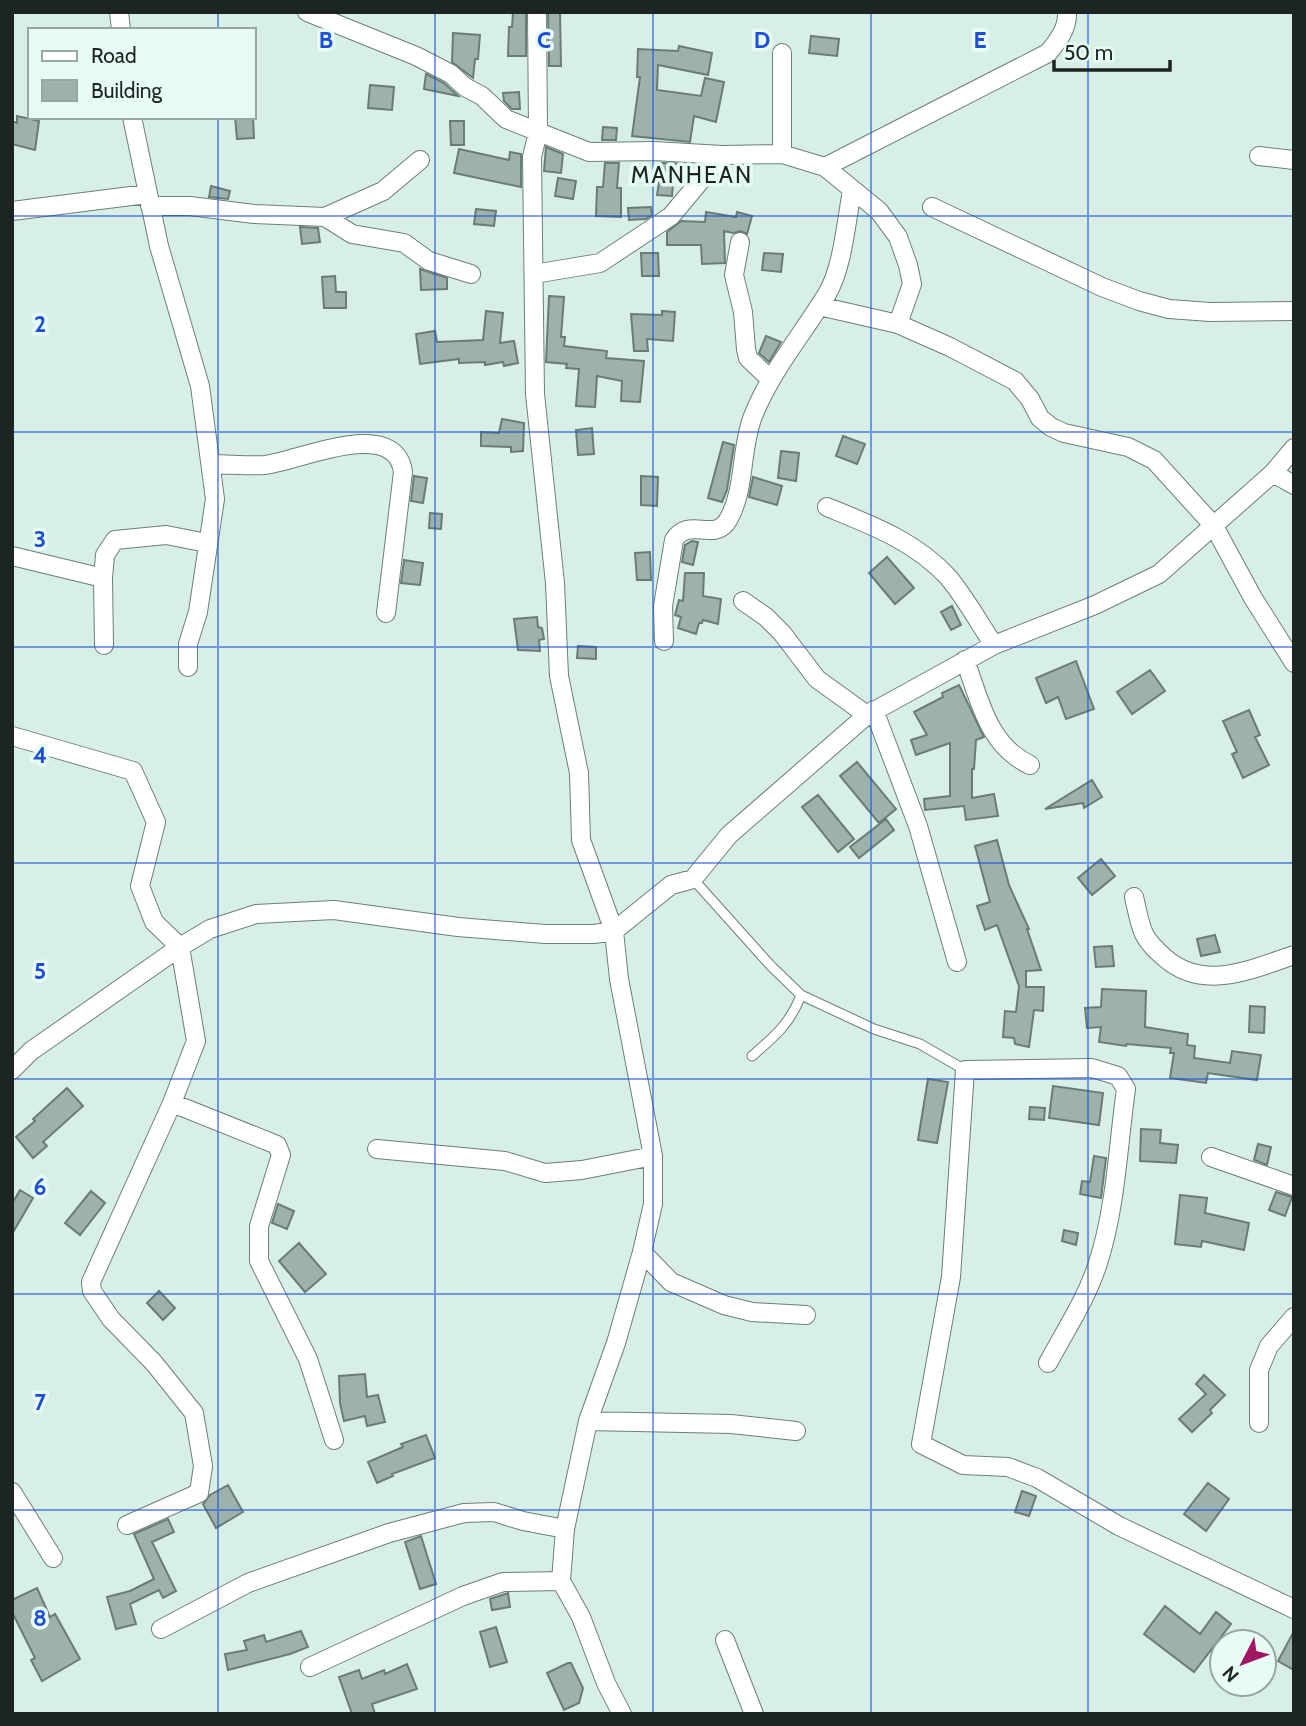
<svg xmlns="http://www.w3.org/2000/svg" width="1306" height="1726" font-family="Cabin,sans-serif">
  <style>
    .building { fill: #9db2ab; stroke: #697d76; stroke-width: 2 }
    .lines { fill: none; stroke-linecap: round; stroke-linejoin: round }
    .service-casing { stroke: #6b7f78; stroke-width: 11 }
    .minor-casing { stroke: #6b7f78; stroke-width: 20 }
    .service { stroke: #fff; stroke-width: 9 }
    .minor { stroke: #fff; stroke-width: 18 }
    .grid { fill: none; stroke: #1d4ed8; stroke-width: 2; stroke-opacity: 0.55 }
    .labels { text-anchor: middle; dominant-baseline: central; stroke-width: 7; stroke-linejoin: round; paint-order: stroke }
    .quarter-label { font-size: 23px; letter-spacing: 2px; fill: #1d2522; stroke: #e6fcf4 }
    .grid-label { font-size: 23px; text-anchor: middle; font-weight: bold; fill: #1d4ed8; stroke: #e6fcf4; stroke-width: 7; stroke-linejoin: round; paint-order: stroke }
  </style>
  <rect width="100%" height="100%" fill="#d8efe7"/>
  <path class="building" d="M513 12H526V56H508L509 27H512Z
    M548 12H560L561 66H549Z
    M453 33 480 35 478 59H475L473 78 452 62Z
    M811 36 839 39 837 56 809 53Z
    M679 46 712 53 708 75 658 65 657 90 701 96 705 78 724 82 716 122 694 116 690 142 632 136 640 77H637L638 49 678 51Z
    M426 74 444 83 458 96 424 89Z
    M370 85 394 87 392 110 368 108Z
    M519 92 520 109H512L504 101 503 93Z
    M17 116 39 121 35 150 12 144V121L17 123Z
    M235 117H253L254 138 237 139Z
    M450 121H464V145H451Z
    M603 127 617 128 616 140H602Z
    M546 147 563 154 561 173 544 171Z
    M459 149 509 160 510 152 521 154V187L454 173Z
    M605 163H619L617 188H621V217L596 216 597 187H603Z
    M662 163 685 164 683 173 674 171 672 196 657 195Z
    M558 178 576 181 573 199 555 196Z
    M211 186 230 191 228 199 209 197Z
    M651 207 652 215 646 219 629 220 628 208Z
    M476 209 496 211 494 226 474 224Z
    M706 212 736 217 737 212 752 216 747 234 741 231 733 233 724 231 725 263 702 264 701 245H667V232L681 221 705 222Z
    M300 227 318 228 320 242 302 244Z
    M641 253H658L659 276H642Z
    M764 253 783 254 781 272 762 270Z
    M420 269 447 278V289L421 290Z
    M335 276 336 292H346V308H324L322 277Z
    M549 296 564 297 561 337H565L564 346 607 351 606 358 644 361 640 402 621 401 622 381 597 376 595 407 576 406 579 369 566 368 567 364 546 362Z
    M486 311 503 313 500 343 514 341 518 363 504 366 503 362 485 365V362L459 363V359L420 364 416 334 435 331 437 342 483 340Z
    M662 311 675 312 673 341 647 339 648 351H634L631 314 662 315Z
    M766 336 781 342 769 362 759 353Z
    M502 419 524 423 523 451 511 452V447L481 446V432L499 433Z
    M592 428 594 454 578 455 576 430Z
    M843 436 865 444 857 464 836 456Z
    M723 442 734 445 727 490 722 502 708 498Z
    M781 451 799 453 796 481 778 478Z
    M414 476 427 478 423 503 411 501Z
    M641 476 658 477 657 506 641 505Z
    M753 477 782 486 777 505 749 497Z
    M430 513 442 514 441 529 429 528Z
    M692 541 698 542 693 565 682 562 685 545Z
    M650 552 651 580H637L635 553Z
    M887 557 914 588 895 604 869 573Z
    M404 560 423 563 420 585 401 583Z
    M685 573H704L703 596 721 599 718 624 703 620 702 623H699L696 634 678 628 681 617 675 615 679 600 683 601Z
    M952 606 961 625 951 630 941 612Z
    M537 617 538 627 542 628 544 639 539 640 540 651 518 650 514 619Z
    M578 646 596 647V659L577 658Z
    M1076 661 1094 709 1066 719 1058 697 1046 703 1036 678Z
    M1150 670 1165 691 1132 714 1117 692Z
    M959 685 984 737 976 740 974 769H972V798L994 794 998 816 966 820 964 806 925 810 924 799 950 796V743L916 755 911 740 927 735 914 712 943 697 942 693Z
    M1249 710 1260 735 1255 737 1269 765 1243 778 1232 754 1237 752 1223 721Z
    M857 762 896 809 879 823 840 776Z
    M1092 780 1102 797 1084 808 1083 803 1045 809Z
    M818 795 854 839 838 852 802 807Z
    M886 819 894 830 859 858 850 847Z
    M997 840 1009 885 1029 929H1027L1041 970 1026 971V987H1044L1043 1011 1034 1010 1029 1047 1015 1044 1014 1038 1003 1037 1005 1011 1016 1012 1019 986 997 925 985 930 977 906 990 902 975 846Z
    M1101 859 1115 876 1092 895 1078 878Z
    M1215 935 1220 952 1201 956 1197 939Z
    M1112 946 1114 966 1096 967 1094 947Z
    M1102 989 1146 991 1145 1027 1188 1034 1187 1045 1195 1046 1194 1058 1230 1063 1232 1051 1261 1055 1257 1080 1208 1073 1206 1083 1170 1078 1174 1053H1170L1171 1048 1127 1044 1126 1046 1099 1042 1101 1027 1087 1028 1085 1008 1101 1007Z
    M1250 1006 1265 1007 1264 1033 1249 1032Z
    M928 1079 948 1082 937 1143 918 1140Z
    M1053 1086 1103 1093 1099 1125 1049 1118Z
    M67 1088 83 1106 43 1142 47 1146 33 1158 16 1137 35 1121 33 1119Z
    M1030 1107 1045 1108 1044 1120 1029 1119Z
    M1141 1129 1161 1130 1160 1143 1178 1145 1176 1163 1140 1161Z
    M1258 1144 1271 1147 1267 1165 1254 1160Z
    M1094 1156 1106 1158 1101 1198 1080 1194 1082 1181 1090 1182Z
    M20 1190 33 1198 12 1234V1204Z
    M91 1191 105 1203 80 1235 65 1223Z
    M1276 1192 1292 1197 1285 1216 1269 1210Z
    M1180 1195 1207 1198 1205 1213 1249 1223 1244 1250 1202 1241 1201 1247 1175 1244Z
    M278 1204 294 1211 287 1229 272 1223Z
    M1064 1230 1078 1233 1076 1245 1062 1241Z
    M299 1243 326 1274 305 1292 279 1261Z
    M159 1291 175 1308 163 1320 147 1303Z
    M365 1374 367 1397 378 1395 385 1422 367 1426 365 1416 344 1421 340 1403 339 1376Z
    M1204 1375 1225 1395 1210 1410 1212 1413 1192 1432 1179 1419 1206 1394 1196 1384Z
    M426 1435 435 1458 392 1474 393 1476 377 1483 368 1462 403 1447 401 1444Z
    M1208 1483 1229 1499 1206 1531 1184 1514Z
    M228 1485 243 1512 216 1528 203 1504 210 1495Z
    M1022 1491 1036 1496 1029 1516 1015 1512Z
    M168 1519 174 1532 152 1542 176 1591 163 1598 159 1590 130 1604 136 1624 116 1629 107 1597 130 1591 154 1579 134 1534Z
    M421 1536 436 1584 420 1589 405 1542Z
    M37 1588 50 1617 55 1614 80 1659 42 1681 31 1660 35 1658 12 1612V1600Z
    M508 1593 510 1607 492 1610 490 1599Z
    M1165 1606 1200 1634 1216 1612 1231 1624 1194 1672 1144 1634Z
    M496 1627 507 1662 490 1667 480 1632Z
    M301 1631 308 1647 290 1654 228 1670 225 1654 247 1650 244 1641 264 1635 266 1642Z
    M1294 1631V1670L1278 1661Z
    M568 1663H571L583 1688 579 1703 564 1710 547 1673Z
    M407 1664 417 1689 372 1704 375 1714H352L339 1677 359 1670 362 1679 384 1670 385 1674Z"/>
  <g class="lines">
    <defs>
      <path id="service" d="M693 879 770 965 801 995 874 1029 920 1044 965 1070
        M752 1056C775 1036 790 1024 801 995"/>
      <path id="minor" d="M119 12 121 30
        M307 12 416 56 451 74 465 87 482 96 506 119 589 152 654 151 722 155 782 154 825 167 879 211 898 237 908 265 912 284 898 324 950 347 1015 381 1030 399 1040 418 1051 427 1064 433 1128 447 1154 460 1214 526 1253 598 1294 663
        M537 12 538 132 532 157 535 394 555 583 559 676 579 773 581 840 614 931 619 979 653 1156V1204L642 1252 616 1343 588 1421 565 1529 561 1581 581 1617 606 1683 622 1714
        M782 53V154
        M132 117 159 246 200 386 215 499 198 612 188 644V667
        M1259 156 1294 160
        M825 167 1048 53C1058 41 1068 28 1067 12
        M150 206H190L254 214 325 217 383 191 420 160
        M932 207 1102 287 1139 301 1169 309 1210 312 1294 311
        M12 211 147 194
        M325 217 352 234 404 243 429 261 471 274
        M740 242 734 275 743 312 746 349 748 358 770 379
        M534 274 600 263 671 216 722 155
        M819 306 898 324
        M211 464C229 464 247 466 265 465 299 461 395 416 403 472L386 613
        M1273 473 1294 485
        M827 507C871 525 915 541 948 577 965 597 979 623 994 645
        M12 556 103 578
        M743 601 766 617 782 633 817 679 867 715
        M664 641 663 606 674 540C688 516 715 543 728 520 746 489 740 449 753 416 771 371 802 335 827 294 843 267 846 222 852 191
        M104 645 103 578 105 555 115 540 166 535 207 543
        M965 660C980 701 988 745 1030 765
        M874 710 918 826 957 962
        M12 736 133 771 156 822 140 886 154 922 180 947 196 1041 172 1103 91 1282 92 1291 111 1319 154 1363 194 1413 203 1466 199 1493 127 1525
        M1134 897C1137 909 1139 923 1144 934 1149 944 1157 951 1165 958 1204 992 1252 969 1294 955
        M12 1070 31 1051 180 947 210 929 256 914 334 910 458 927 545 934H594L614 931 671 885 693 879 729 835 867 715 994 645 1095 605 1159 574 1273 473 1294 448
        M172 1103 277 1145 281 1155 259 1226V1261L308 1359 334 1440
        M377 1149 505 1161 545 1173 582 1170 653 1156
        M1211 1157 1294 1186
        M642 1252 671 1282 724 1305 752 1312 806 1315
        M1048 1363C1065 1331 1087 1298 1098 1263 1116 1207 1118 1146 1126 1089L1118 1076 1092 1068 965 1070 951 1277 921 1444 963 1465 1008 1467 1037 1478 1119 1526 1294 1609
        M588 1421 731 1424 796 1431
        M1259 1423V1370L1269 1346 1294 1317
        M12 1492 53 1558
        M161 1629 248 1583 389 1533 464 1513 494 1512 523 1521 565 1529
        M725 1640 754 1714
        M310 1667 463 1596 503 1582 561 1581"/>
    </defs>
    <use href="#service" class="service-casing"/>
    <use href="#minor" class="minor-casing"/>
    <use href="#service" class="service"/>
    <use href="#minor" class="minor"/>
  </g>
  <path class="grid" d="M218 12V30M435 12V1714M653 12V1714M871 12V1714M1088 12V1714M218 117V1714M12 216H1294M12 432H1294M12 647H1294M12 863H1294M12 1079H1294M12 1294H1294M12 1510H1294"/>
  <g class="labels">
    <g class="quarter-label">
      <text x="692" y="175">MANHEAN</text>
    </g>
  </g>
  <g class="grid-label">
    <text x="326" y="48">B</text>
    <text x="544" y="48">C</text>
    <text x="762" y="48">D</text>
    <text x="980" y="48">E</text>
    <text x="40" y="332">2</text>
    <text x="40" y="547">3</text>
    <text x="40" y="763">4</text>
    <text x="40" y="979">5</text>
    <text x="40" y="1195">6</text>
    <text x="40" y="1410">7</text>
    <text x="40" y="1626">8</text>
  </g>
  <rect width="1306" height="1726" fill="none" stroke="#1d2522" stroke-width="28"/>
  <rect x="28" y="28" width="228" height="91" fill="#e6fcf4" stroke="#96a6a0" stroke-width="2"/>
  <rect x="42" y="51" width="35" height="10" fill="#ffffff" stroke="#96a6a0" stroke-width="2"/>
  <text x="91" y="63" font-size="21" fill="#1d2522">Road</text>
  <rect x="42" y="80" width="35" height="21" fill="#9db2ab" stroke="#96a6a0" stroke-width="2"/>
  <text x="91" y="98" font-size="21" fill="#1d2522">Building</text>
  <g transform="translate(1243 1663) rotate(228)"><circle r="33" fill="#e6fcf4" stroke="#96a6a0" stroke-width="2"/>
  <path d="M0-5L12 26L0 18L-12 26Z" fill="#a01764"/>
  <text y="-10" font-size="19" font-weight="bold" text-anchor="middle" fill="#1d2522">N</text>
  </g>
  <path d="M1054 60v10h116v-10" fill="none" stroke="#1d2522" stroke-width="3.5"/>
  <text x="1064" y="60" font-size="21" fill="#1d2522" stroke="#e6fcf4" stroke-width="5" paint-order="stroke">50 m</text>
</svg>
